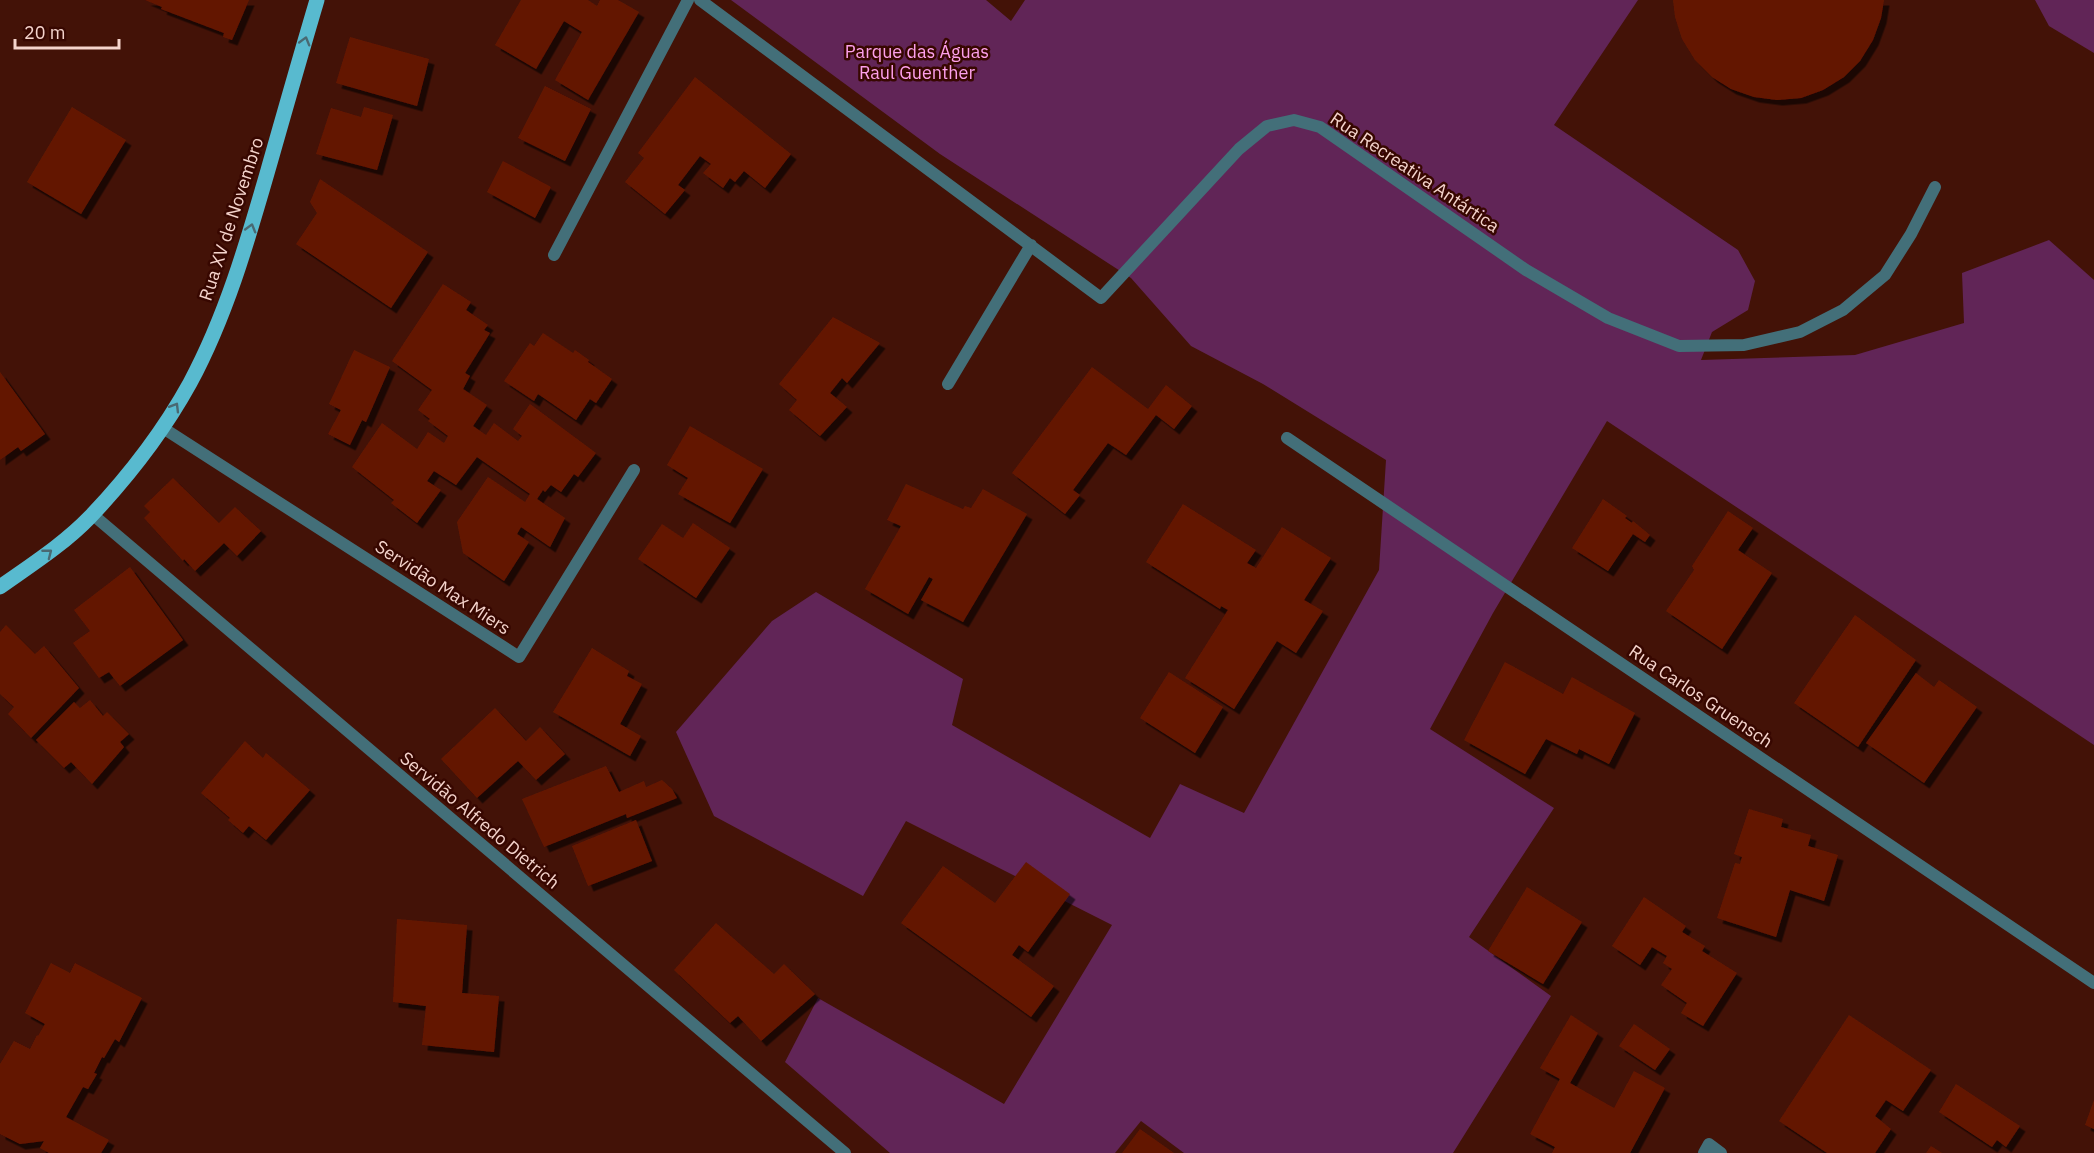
<svg xmlns="http://www.w3.org/2000/svg" width="2094" height="1153" font-family="'IBM Plex Sans',sans-serif">
  <style>
    .green { fill: #612557 }
    .building { fill: #641704; filter: url(#shadow) }
    .lines { fill: none; stroke-linecap: round; stroke-linejoin: round }
    .street { stroke: #436f79; stroke-width: 12 }
    .primary { stroke: #58bacf; stroke-width: 15 }
    .oneway { stroke: #496972 }
    .labels { text-anchor: middle; dominant-baseline: central; stroke-width: 5; stroke-linejoin: round; paint-order: stroke }
    .park-label { font-size: 18px; fill: #fda0eb; stroke: #370700 }
    .street-label { font-size: 18px; fill: #f5d4cc; stroke: #370700 }
  </style>
  <defs>
    <filter id="shadow"><feDropShadow dx="5.5" dy="5.5" stdDeviation="0" flood-color="#0009"/></filter>
  </defs>
  <rect width="100%" height="100%" fill="#431207"/>
  <path class="green" d="M731 0H986L1011 21 1025 0H1638L1554 125 1738 250 1755 281 1748 310 1712 332 1701 360 1855 355 1964 323 1962 273 2049 240 2094 280V745L1607 421 1493 613 1430 729 1554 808 1469 937 1551 996 1453 1153H1184L1141 1121 1115 1153H890L785 1062 818 998 1004 1104 1112 925 906 821 863 896 714 816 676 732 772 621 816 592 963 679 952 725 1150 838 1180 784 1244 813 1379 570 1386 460 1263 384 1191 346 1131 278 940 154Z
    M2035 0H2094V53L2049 26Z"/>
  <path class="building" d="M145 0H249L232 40 223 37 224 33 161 9 162 7Z
    M521 0H588L597 6 600 0H618L639 12 588 100 555 80 582 32 564 21 536 69 495 45Z
    M1673 0H1884L1881 18 1873 40 1860 61 1844 77 1823 90 1801 98 1777 100 1754 97 1731 89 1712 77 1695 60 1682 39 1675 17Z
    M350 37 429 59 417 106 336 83Z
    M695 77 791 154 765 188 744 171 735 182 730 178 723 188 703 173 711 164 700 156 678 185 685 190 665 214 625 182 644 158 638 153Z
    M545 86 591 109 565 161 518 138Z
    M72 107 126 140 81 214 27 182Z
    M364 107 393 115 377 170 316 154 331 108 361 117Z
    M503 161 551 187 535 218 487 192Z
    M320 179 428 252 391 308 296 244 317 213 310 202Z
    M443 284 471 302 466 310 488 325 484 330 490 333 465 373 470 376 463 389 487 405 473 426 486 435 494 423 518 441 522 436 513 429 530 404 596 453 578 477 574 474 561 492 551 485 545 492 543 490 537 499 565 518 550 547 521 527 517 534 529 542 504 581 463 553 457 522 488 477 525 502 530 494 477 457 456 485 434 471 427 481 441 490 417 523 391 503 394 500 352 467 382 423 417 449 428 432 444 443 448 436 428 421 430 419 418 410 432 390 392 361Z
    M833 317 880 343 847 383 842 378 830 393 847 407 820 436 789 410 797 400 779 384Z
    M543 333 573 353 575 350 589 360 588 362 612 379 596 403 590 399 576 420 538 394 534 401 504 381 530 343 534 346Z
    M354 350 390 367 366 422 362 420 350 445 328 434 341 410 329 404Z
    M1092 367 1148 409 1166 385 1192 406 1174 429 1156 415 1126 455 1108 443 1073 490 1080 495 1065 514 1012 473Z
    M0 372 45 434 21 451 18 447 0 460Z
    M690 426 763 469 730 523 678 494 688 478 667 465Z
    M173 478 219 523 235 507 261 531 237 556 224 543 195 571 184 559 183 561 144 518 150 512 144 506Z
    M906 484 963 509 965 506 971 508 983 489 1027 514 963 622 921 600 933 579 929 577 908 614 865 589 901 526 887 520Z
    M1603 499 1627 516 1625 518 1632 523 1633 521 1650 535 1645 542 1633 534 1608 571 1572 548Z
    M1183 504 1256 550 1247 563 1256 568 1282 527 1331 558 1304 600 1323 611 1296 653 1277 641 1234 709 1185 678 1228 610 1221 606 1220 609 1146 562Z
    M1728 511 1753 528 1738 550 1772 573 1722 649 1666 611 1694 570 1692 566Z
    M693 523 730 548 696 598 638 559 662 524 683 538Z
    M130 567 183 640 120 686 109 672 99 678 73 643 90 631 74 610Z
    M1855 615 1916 660 1858 747 1794 703Z
    M6 625 35 654 44 646 79 688 31 738 8 714 14 707 0 694V632Z
    M592 648 629 671 627 676 642 684 620 724 641 736 630 756 553 712Z
    M1505 662 1563 694 1572 677 1635 713 1609 764 1579 749 1577 754 1546 739 1525 774 1464 740Z
    M1169 672 1223 707 1195 753 1140 718Z
    M1916 673 1934 687 1939 680 1977 707 1924 783 1866 743Z
    M90 700 103 716 107 712 129 734 120 742 124 747 92 784 71 762 64 768 36 740 74 702 80 708Z
    M495 708 526 741 540 727 565 754 536 780 518 761 477 798 441 759Z
    M245 741 263 758 266 753 310 790 266 840 249 826 243 833 228 820 230 818 201 793Z
    M606 766 619 792 644 781 646 787 662 780 672 789 677 798 627 818 626 814 544 847 522 799Z
    M1749 809 1783 819 1781 827 1811 835 1808 846 1838 855 1824 901 1790 890 1776 937 1717 918 1735 863 1740 864 1742 857 1734 854Z
    M636 820 652 861 588 886 572 846Z
    M1026 862 1070 894 1028 952 1019 945 1012 955 1054 986 1031 1017 901 923 943 866 995 903Z
    M1527 887 1582 922 1543 984 1488 951Z
    M1644 897 1686 926 1682 932 1705 946 1702 951 1737 973 1703 1026 1681 1013 1687 1003 1661 985 1672 969 1663 963 1667 956 1652 947 1640 965 1612 946Z
    M397 919 467 925 462 993 499 996 494 1052 422 1045 426 1006 393 1002Z
    M716 923 774 974 784 964 815 994 761 1041 738 1016 730 1023 674 970Z
    M51 963 70 973 75 963 142 998 119 1042 115 1039 104 1058 102 1057 94 1073 97 1074 88 1089 83 1087 66 1117 109 1140 101 1153H49L40 1148 44 1141 20 1144 0 1134V1064L14 1041 30 1049 37 1035 38 1036 45 1024 25 1013Z
    M1571 1015 1598 1033 1570 1083 1614 1108 1634 1071 1665 1088 1630 1153H1552L1555 1147 1530 1134 1560 1079 1540 1068Z
    M1849 1015 1931 1070 1903 1111 1886 1100 1875 1116 1891 1129 1875 1153H1827L1779 1121Z
    M1634 1024 1670 1049 1655 1070 1619 1046Z
    M1956 1084 2020 1126 2006 1147 1997 1140 1992 1147 1939 1112Z
    M2094 1100V1129L2085 1125Z
    M1140 1129 1174 1153H1122Z
    M1931 1146 1942 1153H1926Z"/>
  <g class="lines">
    <path class="street" d="M700 0 1101 298 1239 149 1267 126 1294 120 1320 127 1526 270 1608 318 1679 346 1744 345 1800 332 1843 310 1885 275 1911 234 1935 187
      M554 255 688 0
      M948 384 1031 245
      M163 428 519 657 634 470
      M1287 438 2094 983
      M92 514 845 1153
      M1704 1153 1709 1144 1721 1153"/>
    <path class="primary" d="M0 587C31 565 64 544 90 517 128 477 163 432 190 383 226 316 247 243 268 170 284 114 300 57 317 0"/>
  </g>
  <defs><path id="oneway-chevron" d="M-2-3.5L2.5 0L-2 3.5" fill="none" stroke-width="1.6" stroke-linecap="round" stroke-linejoin="round" transform="scale(1.5)"/></defs>
  <g class="oneway">
    <use href="#oneway-chevron" transform="translate(305 41) rotate(-74)"/>
    <use href="#oneway-chevron" transform="translate(251 228) rotate(-74)"/>
    <use href="#oneway-chevron" transform="translate(175 407) rotate(-59)"/>
    <use href="#oneway-chevron" transform="translate(48 553) rotate(-38)"/>
  </g>
  <g class="labels">
    <g class="park-label">
      <text x="917" y="51">Parque das Águas<tspan x="917" dy="21">Raul Guenther</tspan></text>
    </g>
    <g class="street-label">
      <text transform="translate(1415 172) rotate(34)">Rua Recreativa Antártica</text>
      <text transform="translate(231 219) rotate(-72)">Rua XV de Novembro</text>
      <text transform="translate(443 587) rotate(33)">Servidão Max Miers</text>
      <text transform="translate(1701 696) rotate(34)">Rua Carlos Gruensch</text>
      <text transform="translate(480 820) rotate(40)">Servidão Alfredo Dietrich</text>
    </g>
  </g>
  <path d="M15 39v9h104v-9" fill="none" stroke="#f5d4cc" stroke-width="3"/>
  <text x="24" y="39" font-size="18" fill="#f5d4cc" stroke="#370700" stroke-width="4.5" paint-order="stroke">20 m</text>
</svg>
